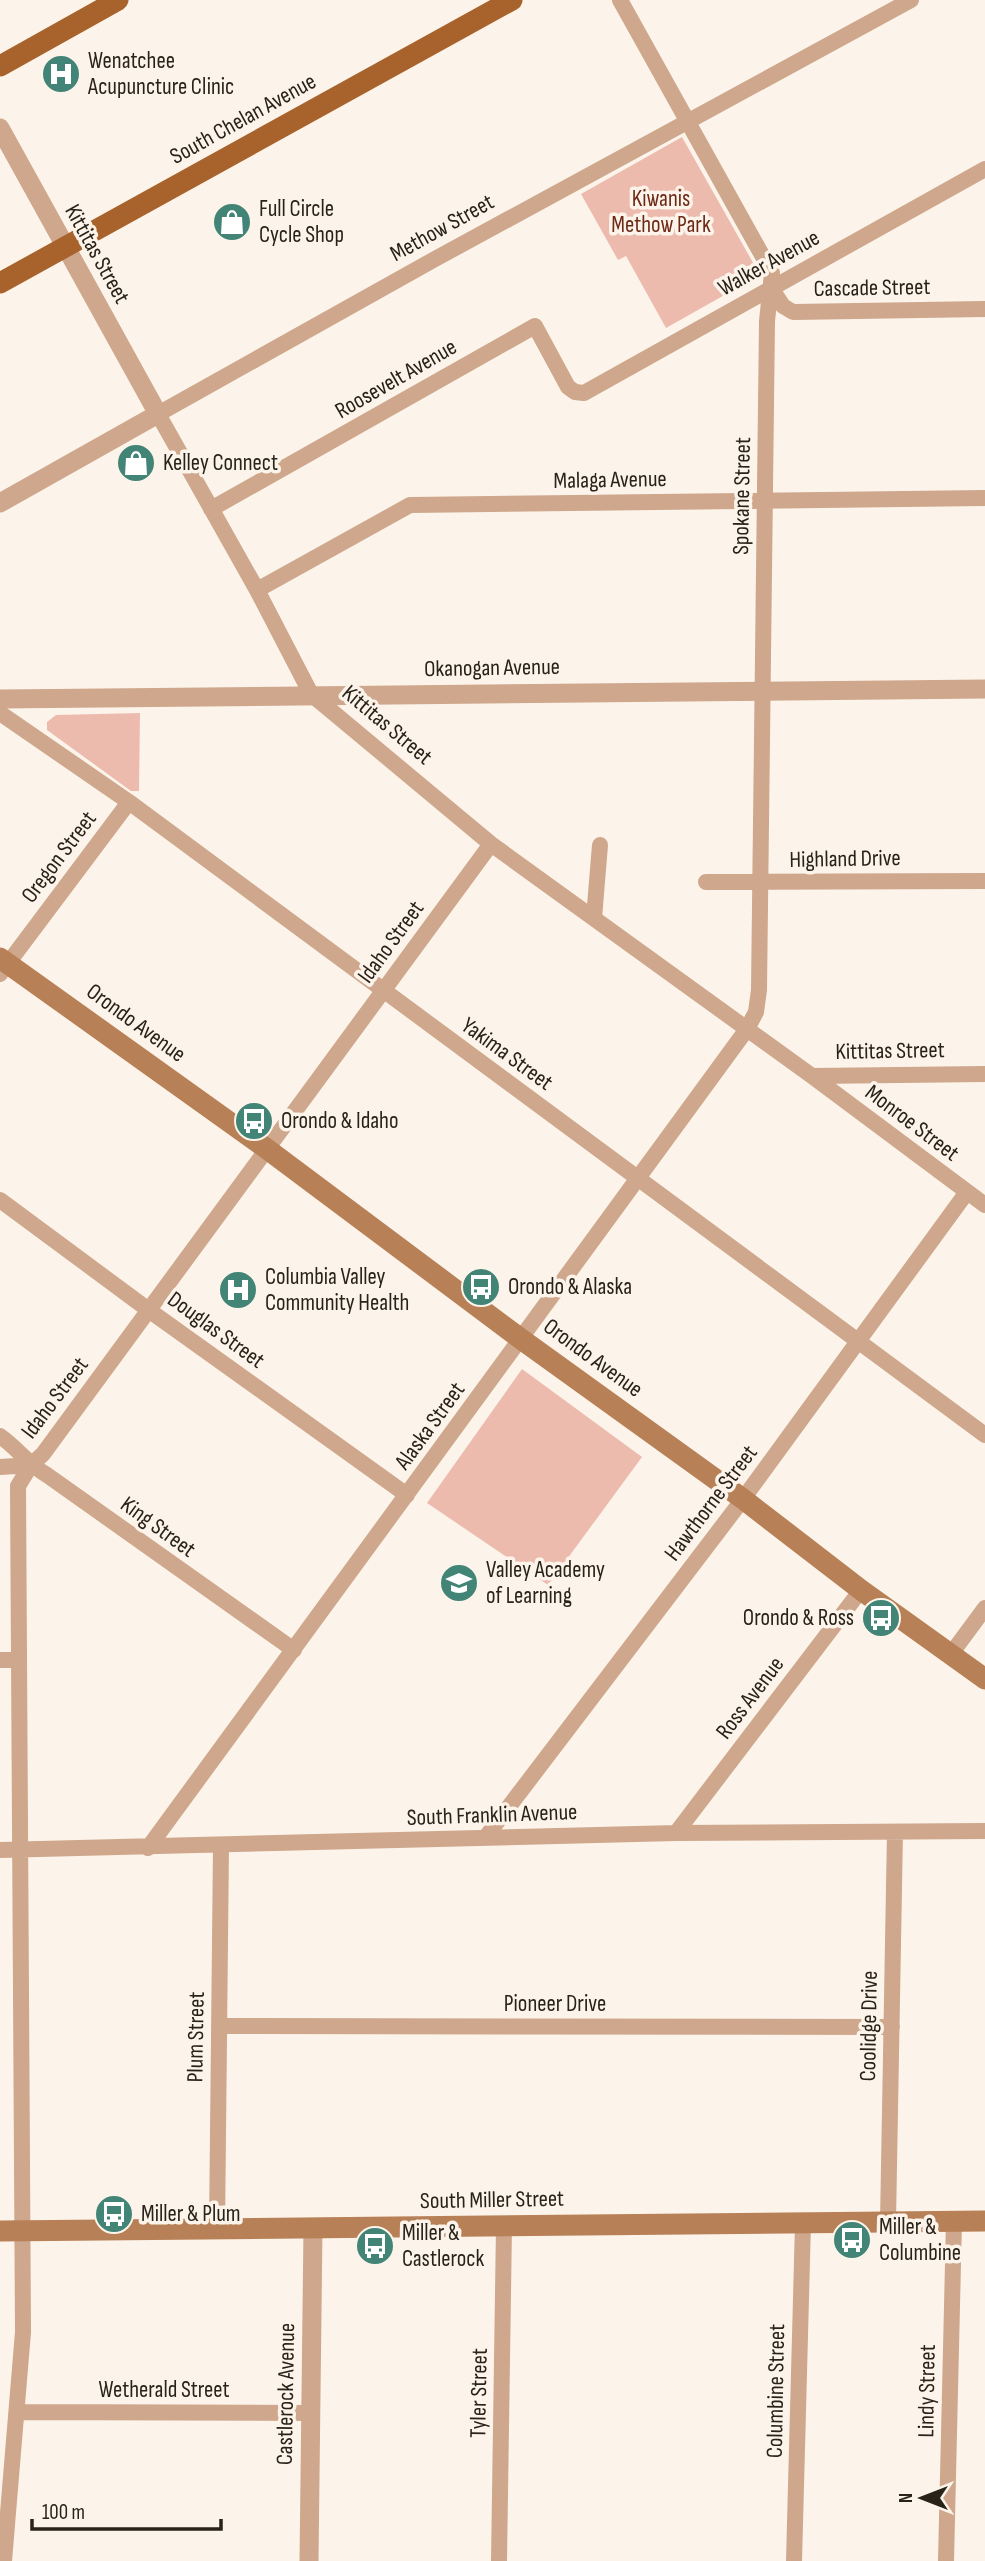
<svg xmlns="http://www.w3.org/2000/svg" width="985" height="2561" font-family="'Sofia Sans Condensed',sans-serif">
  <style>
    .green { fill: #edbbad }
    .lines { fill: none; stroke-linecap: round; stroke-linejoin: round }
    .minor { stroke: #cea78c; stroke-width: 16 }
    .tertiary { stroke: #cea78c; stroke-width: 19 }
    .secondary { stroke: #b88057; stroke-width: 21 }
    .primary { stroke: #a8632c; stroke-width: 21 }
    .labels { text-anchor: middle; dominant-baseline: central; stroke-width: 7; stroke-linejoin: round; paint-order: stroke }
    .poi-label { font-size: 23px; fill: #292218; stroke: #fcf4ea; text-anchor: start }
    .street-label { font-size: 23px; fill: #292218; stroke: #fcf4ea }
    .park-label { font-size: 23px; fill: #6d2916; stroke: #fcf4ea }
  </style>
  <rect width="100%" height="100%" fill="#fcf4ea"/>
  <path class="green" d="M682 137 760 275 666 328 626 256 618 260 581 194Z
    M140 713 139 791H131L47 730V722L56 715Z
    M522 1369 642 1457 548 1585 427 1503Z"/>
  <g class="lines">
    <path class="minor" d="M911 0 435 259 158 414 257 590 311 694 491 844 812 1076 985 1205
      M771 288 783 306 793 312 985 309
      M211 509 535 326 568 387 575 392 584 393 985 169
      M257 590 410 505 985 498
      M0 713 129 802 985 1435
      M706 882 985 881
      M594 918 600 845
      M0 974 129 802
      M812 1076 985 1074
      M0 1200 150 1311 407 1495
      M0 1436C17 1448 28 1464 47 1475L294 1650
      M0 1467 31 1465
      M951 1654 985 1608
      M0 1660H18
      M676 1833 861 1590
      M485 1838 743 1499 967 1192
      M148 1848 747 1029 756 1012 759 990 767 321 772 273 620 0
      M0 1850 676 1833 985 1831
      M219 2026 892 2027
      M888 2222 895 1832
      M217 2229 221 1846
      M17 2412 311 2413
      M4 2561 23 2332 18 1486 31 1465 43 1454 491 844
      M499 2561 504 2226
      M794 2561 803 2223
      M946 2561 954 2221"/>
    <path class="tertiary" d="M0 128 158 414 0 503
      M0 699 985 689
      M309 2561 313 2228"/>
    <path class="secondary" d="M0 958 267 1149 521 1339 743 1499 861 1590 985 1679
      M0 2231 985 2221"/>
    <path class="primary" d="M0 66 118 0
      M0 283 512 0"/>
  </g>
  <defs>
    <symbol id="hospital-disc" viewBox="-11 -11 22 22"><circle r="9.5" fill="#428476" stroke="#fcf4ea"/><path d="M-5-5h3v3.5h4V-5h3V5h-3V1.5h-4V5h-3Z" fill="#fff"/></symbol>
    <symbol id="shop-disc" viewBox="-11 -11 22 22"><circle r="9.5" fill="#428476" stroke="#fcf4ea"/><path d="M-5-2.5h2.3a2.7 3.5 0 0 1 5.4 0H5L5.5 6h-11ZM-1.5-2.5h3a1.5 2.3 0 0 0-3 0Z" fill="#fff"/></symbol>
    <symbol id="bus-disc" viewBox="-11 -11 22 22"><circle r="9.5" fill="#428476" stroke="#fcf4ea"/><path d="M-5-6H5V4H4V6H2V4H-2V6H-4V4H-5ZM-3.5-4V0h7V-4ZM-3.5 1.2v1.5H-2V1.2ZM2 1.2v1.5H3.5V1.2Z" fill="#fff"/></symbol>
    <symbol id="school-disc" viewBox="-11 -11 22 22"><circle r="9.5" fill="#428476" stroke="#fcf4ea"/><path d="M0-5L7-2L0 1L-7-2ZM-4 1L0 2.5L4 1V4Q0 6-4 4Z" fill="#fff"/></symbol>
  </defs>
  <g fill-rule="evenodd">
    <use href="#hospital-disc" x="39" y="52" width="44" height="44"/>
    <use href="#shop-disc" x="210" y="200" width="44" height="44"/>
    <use href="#shop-disc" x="114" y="441" width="44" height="44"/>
    <use href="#bus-disc" x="232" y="1099" width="44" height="44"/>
    <use href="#bus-disc" x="459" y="1265" width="44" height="44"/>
    <use href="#hospital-disc" x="216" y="1268" width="44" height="44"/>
    <use href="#school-disc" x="437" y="1561" width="44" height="44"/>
    <use href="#bus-disc" x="859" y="1596" width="44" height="44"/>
    <use href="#bus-disc" x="92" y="2192" width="44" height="44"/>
    <use href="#bus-disc" x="830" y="2218" width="44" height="44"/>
    <use href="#bus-disc" x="353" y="2224" width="44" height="44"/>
  </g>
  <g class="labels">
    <g class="poi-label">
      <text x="88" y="61">Wenatchee<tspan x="88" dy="26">Acupuncture Clinic</tspan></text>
      <text x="259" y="209">Full Circle<tspan x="259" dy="26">Cycle Shop</tspan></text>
      <text x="163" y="463">Kelley Connect</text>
      <text x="281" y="1121">Orondo &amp; Idaho</text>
      <text x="265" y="1277">Columbia Valley<tspan x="265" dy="26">Community Health</tspan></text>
      <text x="508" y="1287">Orondo &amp; Alaska</text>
      <text x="486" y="1570">Valley Academy<tspan x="486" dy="26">of Learning</tspan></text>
      <text x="854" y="1618" text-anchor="end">Orondo &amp; Ross</text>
      <text x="141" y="2214">Miller &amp; Plum</text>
      <text x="879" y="2227">Miller &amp;<tspan x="879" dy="26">Columbine</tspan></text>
      <text x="402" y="2233">Miller &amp;<tspan x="402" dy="26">Castlerock</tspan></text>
    </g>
    <g class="street-label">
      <text transform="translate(243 119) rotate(-29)">South Chelan Avenue</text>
      <text transform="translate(442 228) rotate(-29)">Methow Street</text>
      <text transform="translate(97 254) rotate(61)">Kittitas Street</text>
      <text transform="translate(769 263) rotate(-29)">Walker Avenue</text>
      <text transform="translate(872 288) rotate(-1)">Cascade Street</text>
      <text transform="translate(396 379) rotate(-30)">Roosevelt Avenue</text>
      <text transform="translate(610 480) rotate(-1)">Malaga Avenue</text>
      <text transform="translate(742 496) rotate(-89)">Spokane Street</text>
      <text transform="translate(492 668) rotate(-1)">Okanogan Avenue</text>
      <text transform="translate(387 725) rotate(40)">Kittitas Street</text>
      <text transform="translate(59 857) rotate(-53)">Oregon Street</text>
      <text transform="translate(845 859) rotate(-1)">Highland Drive</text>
      <text transform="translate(391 942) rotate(-54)">Idaho Street</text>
      <text transform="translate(136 1023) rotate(36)">Orondo Avenue</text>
      <text transform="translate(890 1051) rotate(-1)">Kittitas Street</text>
      <text transform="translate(507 1054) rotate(36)">Yakima Street</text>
      <text transform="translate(912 1123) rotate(37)">Monroe Street</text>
      <text transform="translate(216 1330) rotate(36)">Douglas Street</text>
      <text transform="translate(593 1358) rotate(36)">Orondo Avenue</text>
      <text transform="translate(55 1398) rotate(-53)">Idaho Street</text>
      <text transform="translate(430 1426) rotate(-54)">Alaska Street</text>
      <text transform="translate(711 1503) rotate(-53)">Hawthorne Street</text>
      <text transform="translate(158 1527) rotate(36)">King Street</text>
      <text transform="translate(750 1698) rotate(-53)">Ross Avenue</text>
      <text transform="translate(492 1815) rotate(-2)">South Franklin Avenue</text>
      <text x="555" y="2004">Pioneer Drive</text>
      <text transform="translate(869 2026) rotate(-89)">Coolidge Drive</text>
      <text transform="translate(196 2037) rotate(-89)">Plum Street</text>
      <text transform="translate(492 2200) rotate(-1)">South Miller Street</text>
      <text x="164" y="2390">Wetherald Street</text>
      <text transform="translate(776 2391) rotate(-89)">Columbine Street</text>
      <text transform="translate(927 2391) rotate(-89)">Lindy Street</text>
      <text transform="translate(479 2393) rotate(-89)">Tyler Street</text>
      <text transform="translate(286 2394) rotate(-89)">Castlerock Avenue</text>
    </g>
    <g class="park-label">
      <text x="661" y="199">Kiwanis<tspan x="661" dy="26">Methow Park</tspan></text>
    </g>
  </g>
  <g transform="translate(922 2498) rotate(270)" stroke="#fcf4ea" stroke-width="5" paint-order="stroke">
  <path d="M0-5L12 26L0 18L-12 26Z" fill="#292218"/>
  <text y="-10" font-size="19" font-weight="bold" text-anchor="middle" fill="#292218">N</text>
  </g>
  <path d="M32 2519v10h189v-10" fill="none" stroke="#292218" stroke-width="3.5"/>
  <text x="42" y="2519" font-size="21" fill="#292218" stroke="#fcf4ea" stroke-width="5" paint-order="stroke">100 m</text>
</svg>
